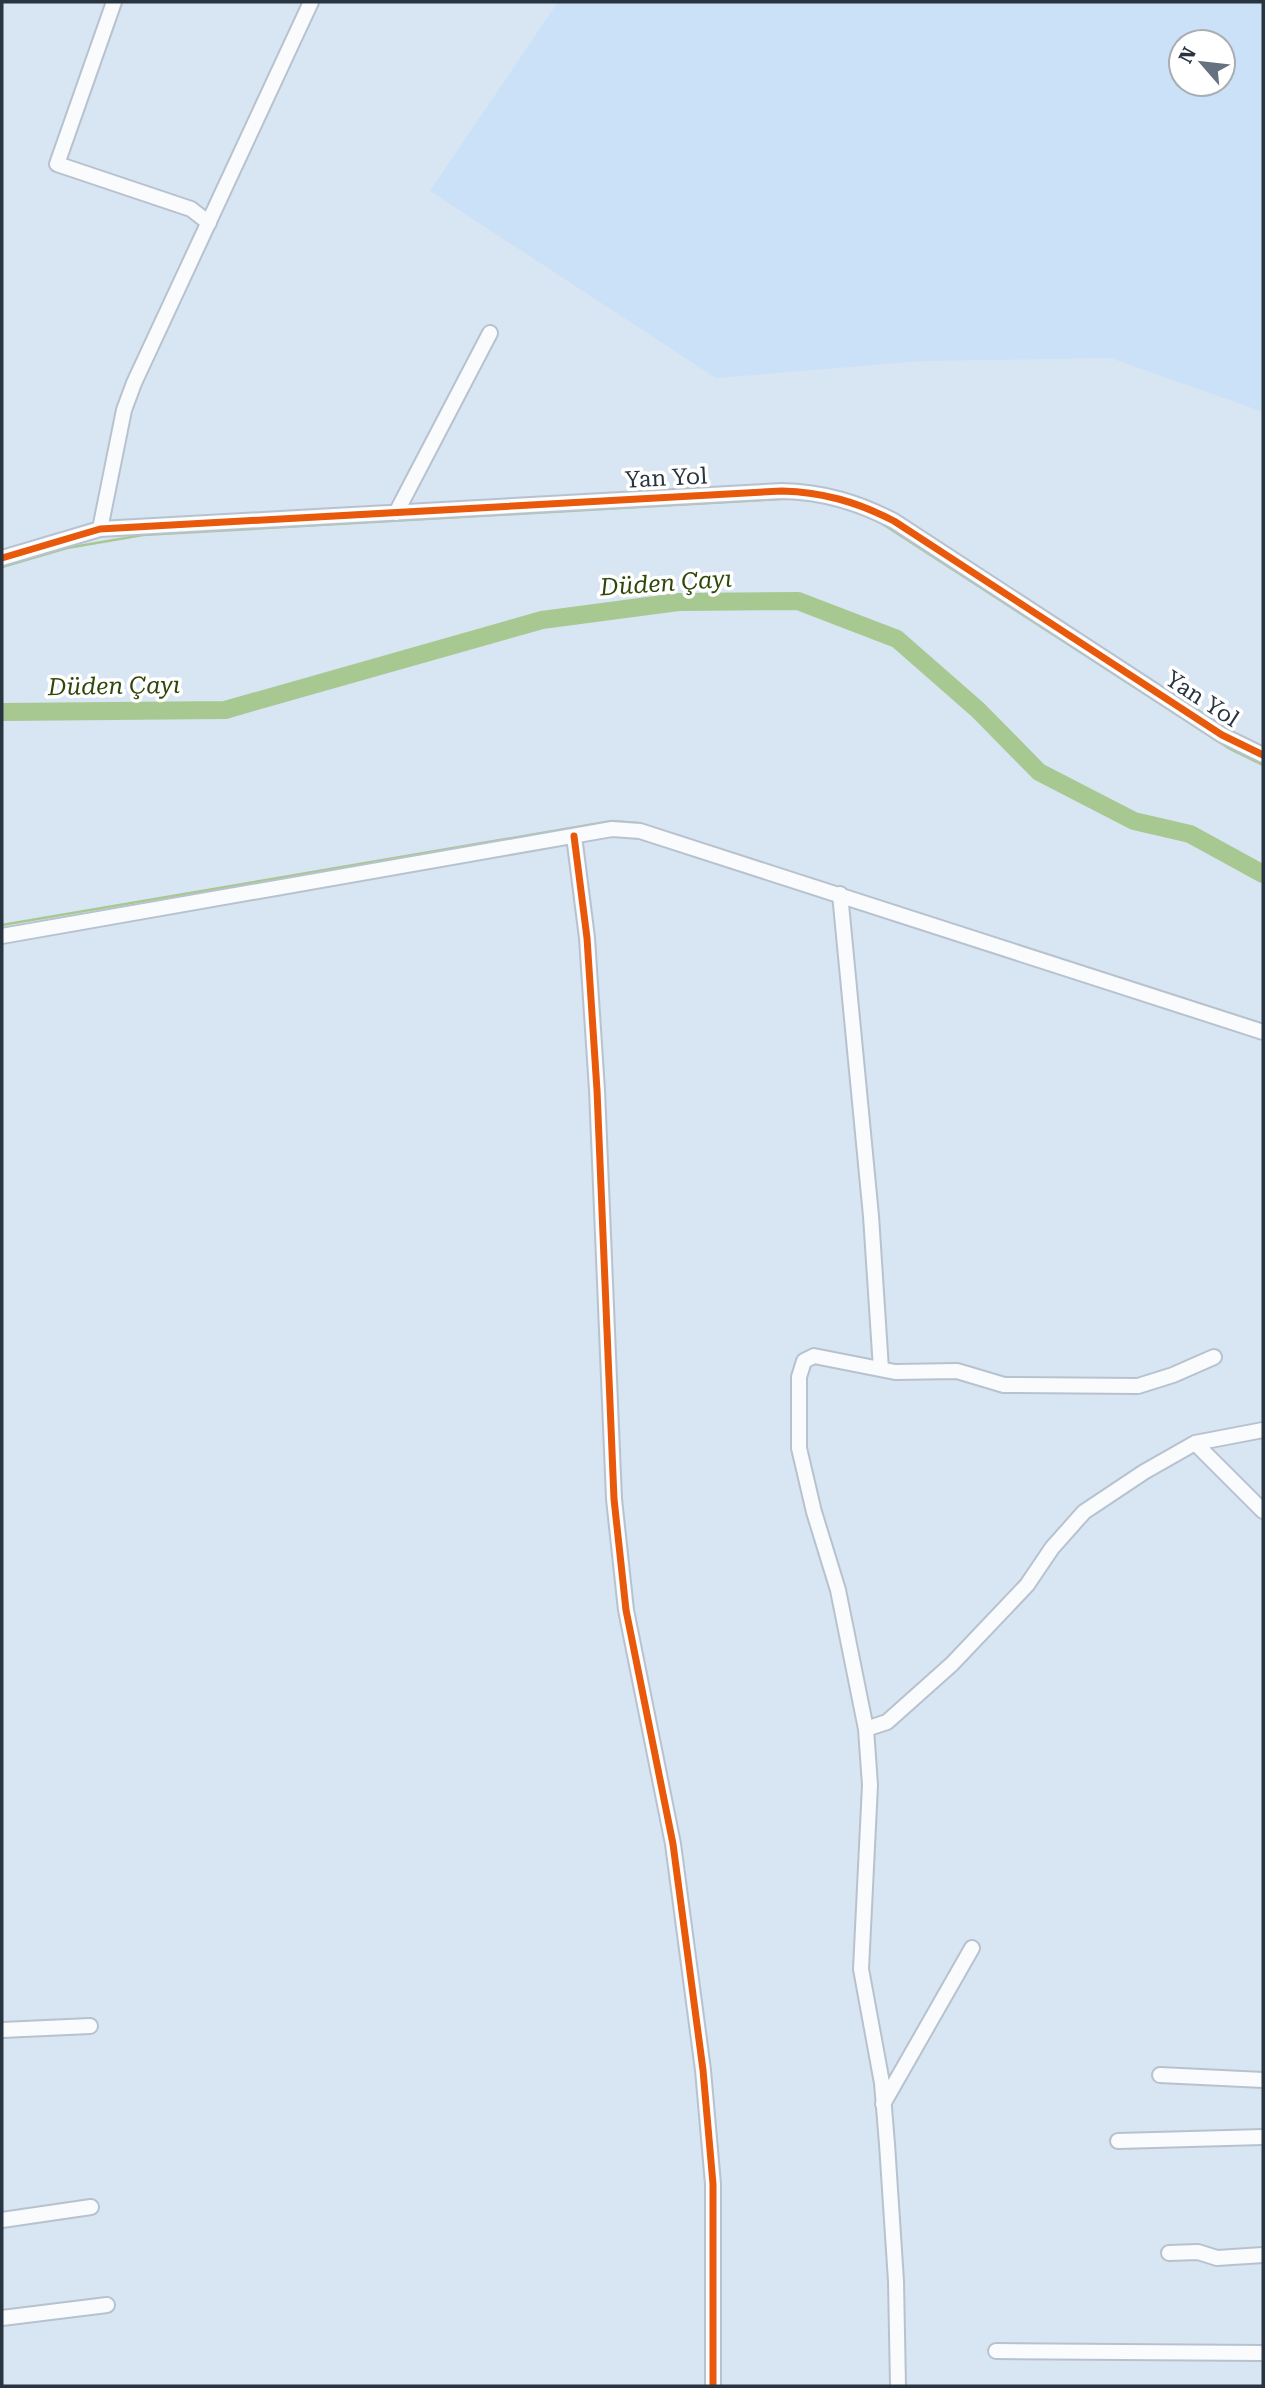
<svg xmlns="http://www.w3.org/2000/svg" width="1265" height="2388" font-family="'Roboto Serif',serif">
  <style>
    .built { fill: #cbe1f7; fill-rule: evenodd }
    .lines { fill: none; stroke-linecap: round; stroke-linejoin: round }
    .stream { stroke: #a8c892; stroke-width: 2.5 }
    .river { stroke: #a8c892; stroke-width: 18 }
    .minor-casing { stroke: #b8c2ce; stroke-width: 18 }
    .minor { stroke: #f9fbfd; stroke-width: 14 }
    .cycleway-casing { stroke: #fff; stroke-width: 11 }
    .cycleway { stroke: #e8590c; stroke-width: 7 }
    .labels { text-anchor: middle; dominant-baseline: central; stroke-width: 7; stroke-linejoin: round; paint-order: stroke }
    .street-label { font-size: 23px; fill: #283440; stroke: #fff }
    .water-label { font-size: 24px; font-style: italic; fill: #2f4709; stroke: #fff }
  </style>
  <rect width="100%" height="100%" fill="#d8e5f3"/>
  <path class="built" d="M558 2H1263V412L1111 358 922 361 716 378 430 191ZM1181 42H1223V84H1181Z"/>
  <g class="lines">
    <path class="stream" d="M878 521 1230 749 1263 765
      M2 567 67 548 143 535 799 498
      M2 925 612 821 637 823 1263 1024"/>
    <path class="river" d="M2 712 225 710 542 620 678 602 798 601 897 639 978 710 1039 772 1134 821 1190 834 1263 874"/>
    <defs>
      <path id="minor" d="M114 2 57 164 191 209 209 223
        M396 513 490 333
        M100 529 124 410 134 383 311 2
        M2 558 100 529 782 491C823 492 857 502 894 521L1222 735 1263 755
        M574 836 587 938 597 1090 614 1499 626 1610 673 1844 703 2070 713 2184V2386
        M840 894 871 1216 881 1369
        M2 936 612 829 640 831 1263 1032
        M1195 1443 1263 1511
        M866 1729 887 1722 952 1664 1027 1585 1052 1548 1084 1512 1144 1472 1195 1443 1263 1430
        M2 2030 90 2026
        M1160 2075 1263 2080
        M883 2104 972 1948
        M1118 2141 1263 2137
        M2 2220 91 2207
        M1169 2253 1198 2252 1217 2258 1263 2255
        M2 2318 107 2305
        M996 2351 1263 2353
        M898 2386 896 2281 887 2144 882 2083 861 1969 870 1785 866 1729 838 1590 814 1512 799 1448V1377L804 1361 814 1356 895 1372 957 1371 1004 1385 1138 1386 1173 1375 1214 1357"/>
    </defs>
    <use href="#minor" class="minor-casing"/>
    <use href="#minor" class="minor"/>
    <defs>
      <path id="cycleway" d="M2 558 100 529 782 491C823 492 857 502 894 521L1222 735 1263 755
        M574 836 587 938 597 1090 614 1499 626 1610 673 1844 703 2070 713 2184V2386"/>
    </defs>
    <use href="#cycleway" class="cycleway-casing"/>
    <use href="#cycleway" class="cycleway"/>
  </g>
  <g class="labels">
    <g class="street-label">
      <text transform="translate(666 478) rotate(-3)">Yan Yol</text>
      <text transform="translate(1202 699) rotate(33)">Yan Yol</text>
    </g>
    <g class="water-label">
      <text transform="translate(666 583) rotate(-4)">Düden Çayı</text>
      <text transform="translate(114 686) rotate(-1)">Düden Çayı</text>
    </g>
  </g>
  <rect width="1265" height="2388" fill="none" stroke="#283440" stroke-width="7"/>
  <g transform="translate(1202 63) rotate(298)"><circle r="33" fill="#ffffff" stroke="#a9aeb3" stroke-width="2"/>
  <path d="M0-5L12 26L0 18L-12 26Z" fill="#66727f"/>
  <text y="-10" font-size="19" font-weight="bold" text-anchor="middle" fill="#283440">N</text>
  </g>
</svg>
